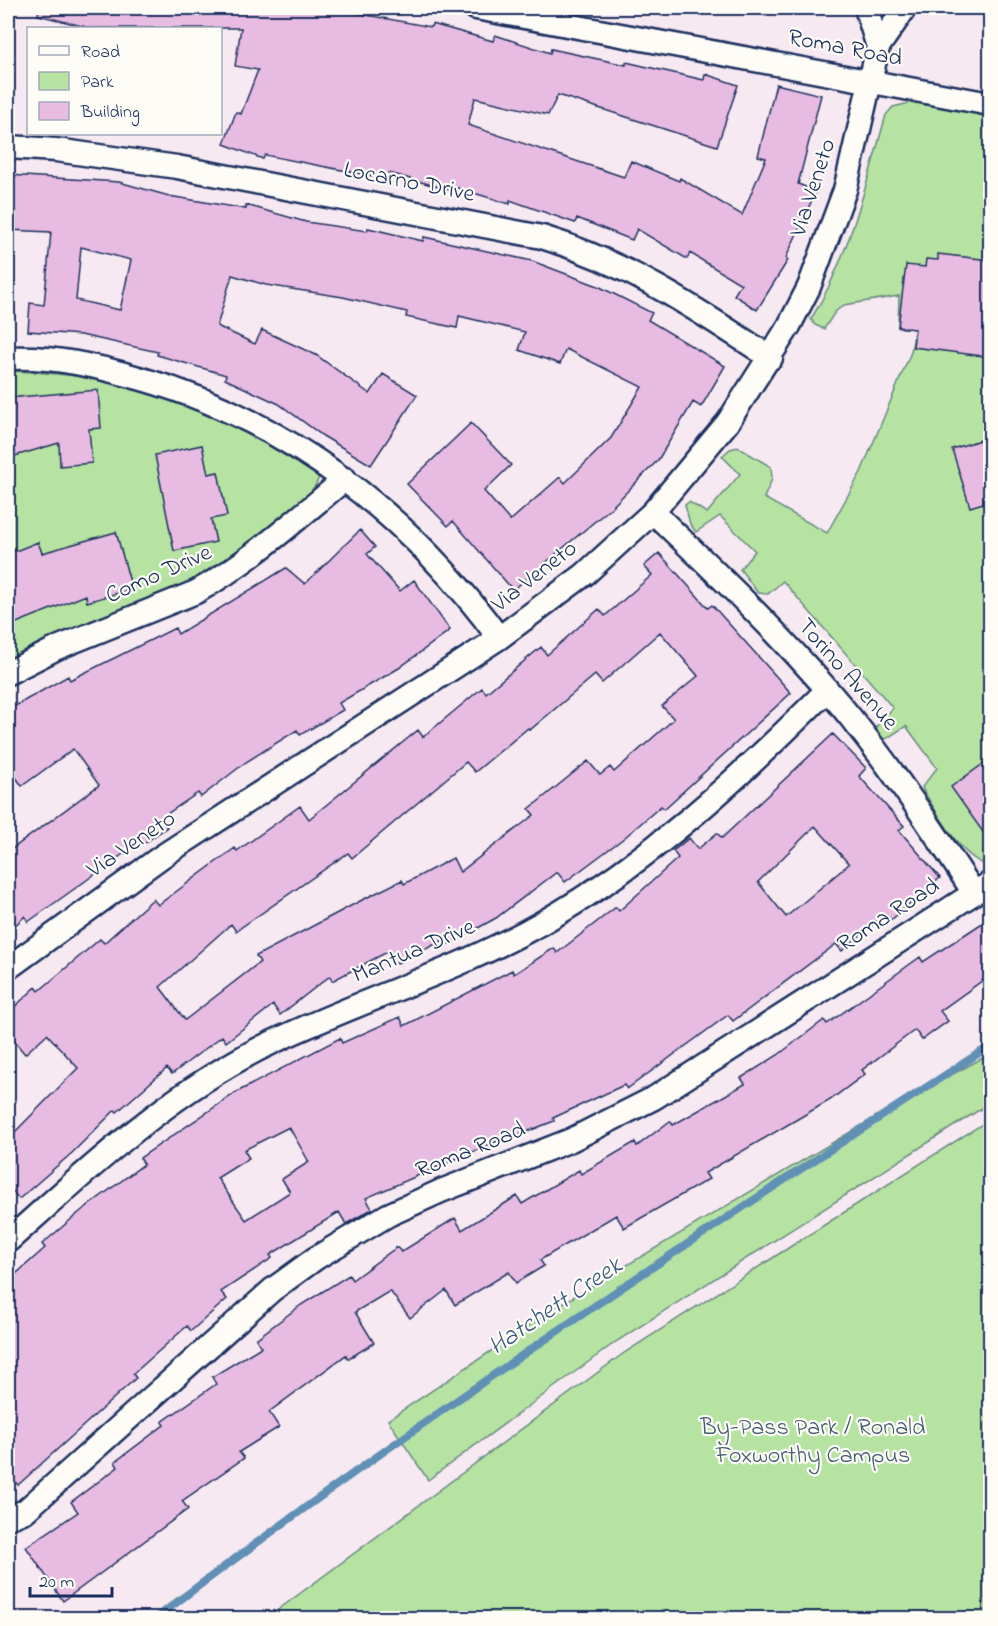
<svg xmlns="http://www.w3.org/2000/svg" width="998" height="1626" font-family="'Indie Flower',sans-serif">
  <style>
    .green { fill: #b6e3a2; stroke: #688980; stroke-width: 1.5 }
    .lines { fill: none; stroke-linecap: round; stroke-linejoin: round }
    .stream { stroke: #6090b5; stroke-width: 8 }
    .building { fill: #e8bce2; stroke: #1b2f5e; stroke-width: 1.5; fill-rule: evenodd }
    .street-casing { stroke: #1b2f5e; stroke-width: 27 }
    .street { stroke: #fdfcf7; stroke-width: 22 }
    .labels { text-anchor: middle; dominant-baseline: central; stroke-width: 4.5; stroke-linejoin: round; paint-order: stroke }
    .street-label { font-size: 24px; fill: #1b2f5e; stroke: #fdfcf7 }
    .park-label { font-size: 24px; fill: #425c6f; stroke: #fdfcf7 }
    .water-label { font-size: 26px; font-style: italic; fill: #385882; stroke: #fdfcf7 }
  </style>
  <rect width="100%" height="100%" fill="#f7e9f1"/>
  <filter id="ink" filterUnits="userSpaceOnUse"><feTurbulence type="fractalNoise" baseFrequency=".0167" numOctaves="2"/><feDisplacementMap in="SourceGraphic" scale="12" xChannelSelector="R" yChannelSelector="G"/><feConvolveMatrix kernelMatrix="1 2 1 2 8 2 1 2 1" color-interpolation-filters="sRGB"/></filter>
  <g filter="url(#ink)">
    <path class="green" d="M914 102 990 115 989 865C963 862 938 813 924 792L922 787 937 768 906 726 886 739 881 738 875 728 893 708 783 581 768 594 758 593 740 569 755 551 720 516 696 532 690 524 685 505 689 502 707 513 740 474 722 456 730 449 738 447 771 467 772 479 764 498 827 533 861 472 911 352 915 329 898 327 899 296 844 305 835 312 824 329 815 325 811 319C848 260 867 182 886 115L893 107Z
      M8 371C86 372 163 391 235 424 262 437 289 455 315 470L319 476C313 507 224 563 196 579L8 662Z
      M990 1054V1103L617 1341 428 1480 388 1420 560 1305 894 1106Z
      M990 1119V1618H267L624 1353Z"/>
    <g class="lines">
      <path class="stream" d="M156 1618C425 1414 707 1229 990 1046"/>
    </g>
    <path class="building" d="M39 8H329L431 27 432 24 493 41 495 35 550 53 551 49 626 65V62L704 80 705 74 738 85 717 146 558 95 548 115 475 98 468 125 624 177 631 161 679 181 680 178 742 215 766 158 758 156 776 84 821 95 798 184 816 191 786 258 788 260 757 310 734 295 741 284 690 253 687 259 637 229 632 240 577 218 575 223 510 200V204L454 187 453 191 389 173 388 179 265 155 263 159 224 144 236 112 241 114 258 70 235 66 241 28H90L38 15Z
      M8 175 119 182 169 196 246 209V205L306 222 367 231 368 228 423 241 424 237 532 261 598 286 652 313 648 320 725 366 701 407 693 402 658 460 612 507 513 590 453 521 448 526 407 484 471 423 511 465 484 491 510 521 560 477 565 483 611 438 642 387 566 349 560 364 519 350 525 332 459 316 457 328 406 317 407 312 343 297 266 285 232 275 217 326 255 344 262 330 316 355 370 394 383 374 417 395 371 465 323 436 279 404 225 379 226 375 157 355 158 352 81 335 28 331 30 303 44 305 51 232 8 230ZM81 247 131 260 120 310 76 300Z
      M938 254 990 260V357L913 347 915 329 898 327 906 265 925 267 926 259 938 260Z
      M98 390 101 428 89 429 92 463 60 466 59 443 8 458V398Z
      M983 439 990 464V501L970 507 952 449Z
      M202 445 208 474 218 472 227 516 211 519 216 542 174 551 155 455Z
      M360 530 375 547 367 554 400 591 414 580 450 630 399 668 339 703 343 710 300 735 297 730 246 762 201 797 198 793 161 818 167 827 142 845 140 842 28 922 25 916 8 932V852L99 785 73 749 22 786 8 766V710L68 676 70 680 175 628 178 634 286 568 305 584Z
      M116 532 132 589 87 602 86 595 14 624 8 609V554L38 542 42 553Z
      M659 553 708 608 712 605 791 693 664 809 661 806 624 838 565 882 557 872 496 918 449 944 446 939 393 965 387 952 332 981 330 976 280 1015 273 1005 226 1042 222 1036 172 1074 167 1068 117 1112 115 1110 72 1153 19 1199 8 1186V1139L78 1068 47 1034 25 1054 8 1034V1013L36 987 39 991 100 939 104 943 153 899 158 905 235 848 237 851 300 806 309 819 418 730 423 737 482 688 486 693 541 647 547 655 599 609 605 616 652 575 644 566ZM660 632 698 676 662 706 674 719 614 772 610 767 600 775 588 761 529 809 534 815 460 872 453 858 404 884 402 880 362 900 256 956 260 962 185 1020 160 987 231 924 236 931 348 853 352 858 466 762 475 772 528 728 530 730 595 675 602 683Z
      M833 734 866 768 859 776 904 826 899 830 940 878 891 920 885 914 842 951 836 944 733 1021 728 1015 627 1089 624 1085 553 1118 554 1121 511 1138 509 1136 366 1198 372 1209 346 1224 339 1212 270 1255 272 1258 221 1292 227 1299 191 1331 187 1326 133 1374 136 1378 18 1485 8 1474V1281L45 1248 42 1244 81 1211 144 1164 140 1158 237 1092 340 1038 342 1043 400 1017 404 1026 512 970 514 974 554 948 557 953 616 907 619 911 678 858 673 851 689 838 698 849 717 833 722 838ZM815 826 849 864 786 917 758 882ZM289 1127 309 1162 282 1179 290 1192 246 1220 217 1178 249 1158 244 1150Z
      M990 759V842L951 787Z
      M990 918V975L940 1011 948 1021 922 1040 915 1030 862 1070 865 1074 830 1100 705 1173 709 1179 624 1228 616 1215 540 1260 544 1266 516 1283 509 1272 455 1305 446 1290 410 1318 390 1291 355 1312 374 1343 348 1359 346 1355 269 1412 279 1427 239 1452 244 1458 182 1501 188 1509 63 1601 26 1547 78 1512 71 1502 118 1467 115 1462 164 1425 162 1422 216 1384 212 1377 261 1347 256 1339 301 1305 349 1275 352 1280 397 1247 401 1252 455 1218 462 1230 517 1196 522 1204 579 1170 581 1174 635 1142 637 1146 670 1121 673 1125 745 1084 741 1078 778 1055 824 1020 827 1024 920 957 923 962Z"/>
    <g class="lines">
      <defs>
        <path id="street" d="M476 8 990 104
          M866 8 878 47
          M8 147 56 150 177 167 542 237C630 264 695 308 771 358
          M8 358C54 356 97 366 142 379 289 421 409 515 499 638
          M653 512C722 578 791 644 851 718 896 774 935 833 974 893
          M8 673 57 648 196 592C251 561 297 519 345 479
          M8 968 161 857 499 638 585 574 653 512 728 422 789 326 809 287 845 190 878 47 905 8
          M8 1241C91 1167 173 1089 275 1041 364 999 460 970 545 921 652 860 741 776 827 690
          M8 1518 25 1511 272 1290 316 1258 388 1215 441 1191 571 1140 654 1098 990 883"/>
      </defs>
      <use href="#street" class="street-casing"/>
      <use href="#street" class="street"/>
    </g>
  </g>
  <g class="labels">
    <g class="street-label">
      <text transform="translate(845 49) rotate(11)">Roma Road</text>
      <text transform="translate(409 183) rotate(11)">Locarno Drive</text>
      <text transform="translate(814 188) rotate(-72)">Via Veneto</text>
      <text transform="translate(159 575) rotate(-24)">Como Drive</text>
      <text transform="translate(535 577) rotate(-38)">Via Veneto</text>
      <text transform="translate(847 675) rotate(49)">Torino Avenue</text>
      <text transform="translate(132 845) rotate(-34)">Via Veneto</text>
      <text transform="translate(889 916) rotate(-33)">Roma Road</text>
      <text transform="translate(414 952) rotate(-23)">Mantua Drive</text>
      <text transform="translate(471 1151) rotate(-22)">Roma Road</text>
    </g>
    <g class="park-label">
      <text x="813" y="1428">By-Pass Park / Ronald<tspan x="813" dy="28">Foxworthy Campus</tspan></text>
    </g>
    <g class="water-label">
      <text transform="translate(556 1307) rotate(-34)">Hatchett Creek</text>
    </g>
  </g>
  <rect width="998" height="1626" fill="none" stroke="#fdfcf7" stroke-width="30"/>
  <rect x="15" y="15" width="968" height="1596" fill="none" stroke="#1b2f5e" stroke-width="2" filter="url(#ink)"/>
  <rect x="27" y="27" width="195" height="108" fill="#fdfcf7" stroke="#a3aaba" stroke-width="1.5"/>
  <rect x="39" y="46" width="30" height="9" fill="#fdfcf7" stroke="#a3aaba" stroke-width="1.5"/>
  <text x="81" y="57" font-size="18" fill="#1b2f5e">Road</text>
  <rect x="39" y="72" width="30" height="18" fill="#b6e3a2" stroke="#a3aaba" stroke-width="1.5"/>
  <text x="81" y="87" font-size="18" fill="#1b2f5e">Park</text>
  <rect x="39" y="102" width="30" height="18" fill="#e8bce2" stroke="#a3aaba" stroke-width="1.5"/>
  <text x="81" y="117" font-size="18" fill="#1b2f5e">Building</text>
  <path d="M30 1587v9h82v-9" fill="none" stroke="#1b2f5e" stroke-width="3"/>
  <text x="39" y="1587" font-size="18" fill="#1b2f5e" stroke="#fdfcf7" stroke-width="4.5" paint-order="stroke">20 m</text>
</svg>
